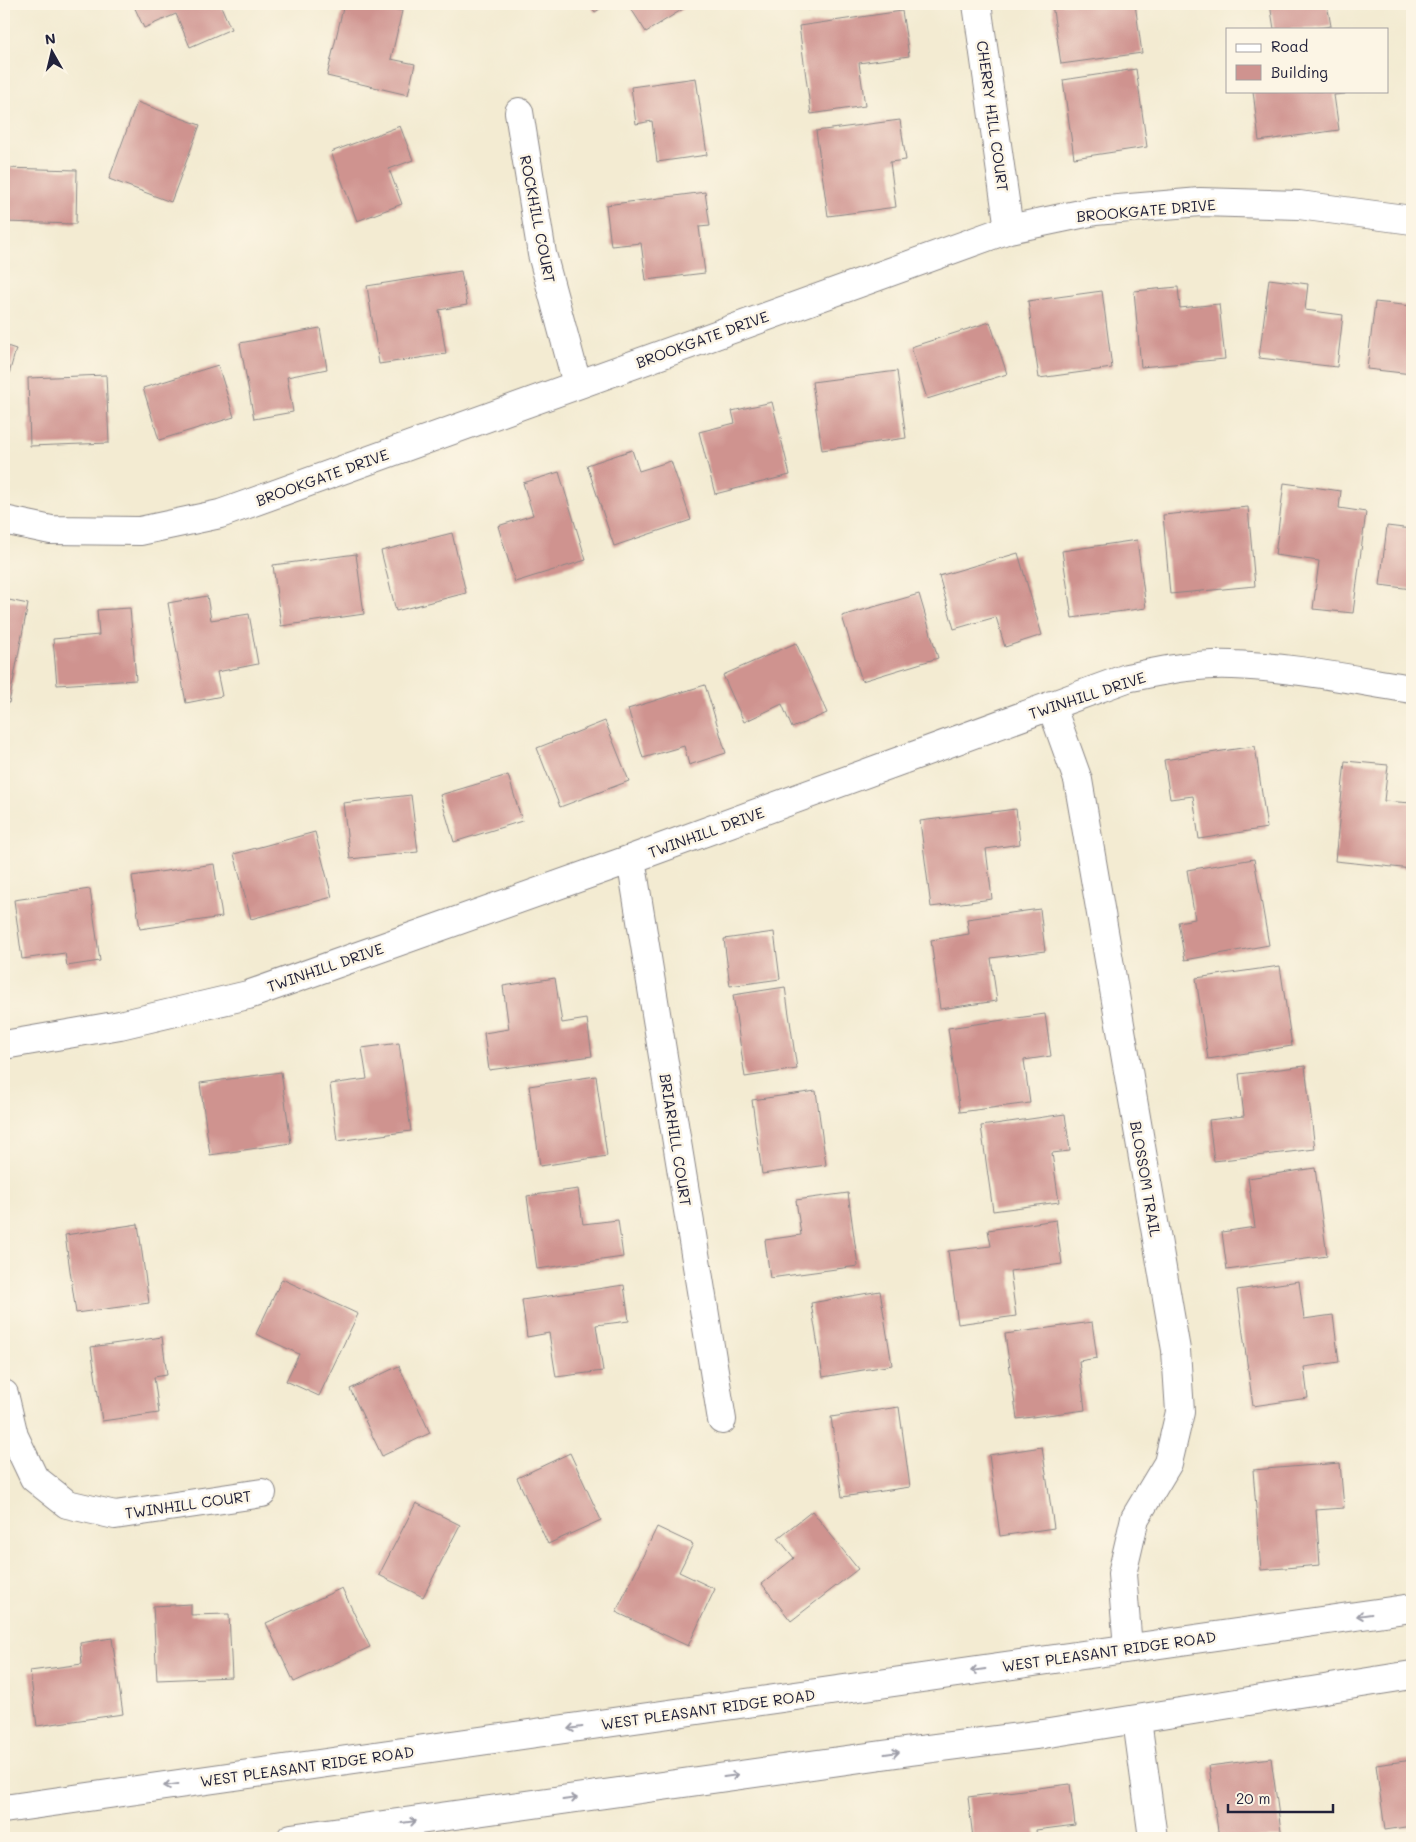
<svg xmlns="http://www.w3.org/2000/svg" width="1416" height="1842" font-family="Mali,sans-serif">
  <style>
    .building { fill: #cf938f }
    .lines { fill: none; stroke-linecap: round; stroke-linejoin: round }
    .minor-casing { stroke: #8a8686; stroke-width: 30 }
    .tertiary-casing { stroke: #8a8686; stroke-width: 30 }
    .minor { stroke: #fff; stroke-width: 28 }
    .tertiary { stroke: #fff; stroke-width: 28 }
    .oneway { stroke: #9c9ca7 }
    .labels { text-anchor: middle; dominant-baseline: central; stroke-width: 5; stroke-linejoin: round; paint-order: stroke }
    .street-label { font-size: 15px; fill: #22223b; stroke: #fcf5e5 }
  </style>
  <rect width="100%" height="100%" fill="#fcf5e5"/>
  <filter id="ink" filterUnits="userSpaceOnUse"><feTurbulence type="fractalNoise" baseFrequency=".02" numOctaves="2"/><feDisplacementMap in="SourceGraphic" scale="10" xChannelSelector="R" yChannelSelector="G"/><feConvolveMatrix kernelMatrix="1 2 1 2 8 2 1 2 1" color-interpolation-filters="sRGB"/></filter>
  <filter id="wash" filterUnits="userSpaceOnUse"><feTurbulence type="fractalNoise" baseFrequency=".0096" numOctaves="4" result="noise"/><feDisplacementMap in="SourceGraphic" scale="20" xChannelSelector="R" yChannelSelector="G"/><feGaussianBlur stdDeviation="1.12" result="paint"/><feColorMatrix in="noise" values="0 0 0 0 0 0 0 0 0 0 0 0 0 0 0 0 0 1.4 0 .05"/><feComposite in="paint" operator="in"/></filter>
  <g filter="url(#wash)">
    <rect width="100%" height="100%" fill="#f3ebd2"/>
    <g id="blocks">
      <path class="building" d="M133 4H220L231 29 190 47 176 14 144 28Z
        M344 4H373L402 11 391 59 415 64 408 95 327 76Z
        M589 4H608L595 12Z
        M628 4H691L646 32Z
        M805 4H828L807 10Z
        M1052 4H1135L1142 53 1061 64Z
        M1270 4H1327L1331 26 1312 29H1274Z
        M902 11 909 56 859 63 865 106 811 114 799 26Z
        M1136 69 1147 147 1074 158 1063 80Z
        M696 78 707 155 657 162 652 121 636 124 631 87Z
        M1253 91H1344L1345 94 1334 95 1339 130 1259 141Z
        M137 102 200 125 171 202 109 179Z
        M900 120 906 160 890 162 896 207 828 216 816 131Z
        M400 126 413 160 389 169 402 204 357 221 331 152Z
        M4 168 77 170 76 224 4 222Z
        M705 192 710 226 699 227 705 273 646 280 641 243 611 246 606 205Z
        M461 271 467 305 439 310 446 354 379 364 367 286Z
        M1269 279 1308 284 1305 310 1343 315 1337 367 1259 358Z
        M1178 287 1180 308 1219 304 1225 359 1141 367 1134 291Z
        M1102 291 1112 368 1039 378 1028 301Z
        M1375 302 1412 306V374L1367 369Z
        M990 322 1007 374 927 399 911 347Z
        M320 328 327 369 287 377 293 412 254 419 240 343Z
        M4 345 16 349 4 392Z
        M218 365 234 417 159 440 143 388Z
        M897 371 906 438 822 450 812 382Z
        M106 375 109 443 30 446 28 378Z
        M772 402 790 475 715 494 699 432 735 423 732 411Z
        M632 450 639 471 671 461 691 520 614 546 587 465Z
        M559 472 586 560 515 582 498 526 533 515 523 483Z
        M1284 483 1341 491 1339 508 1366 512 1353 613 1313 609 1319 561 1275 555Z
        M1248 507 1255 586 1170 594 1163 515Z
        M1387 526 1412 529V589L1380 585Z
        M452 533 466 593 396 611 381 551Z
        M1137 540 1146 608 1072 618 1062 551Z
        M1018 553 1042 635 1005 647 996 617 954 629 939 576Z
        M356 554 364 614 281 626 273 565Z
        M919 594 938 658 862 681 842 616Z
        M207 596 211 620 249 614 258 664 217 672 222 696 186 703 168 603Z
        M4 599 28 604 9 703 4 702Z
        M130 608 136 680 57 685 53 639 99 635 97 610Z
        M796 643 827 713 792 728 782 704 744 722 723 675Z
        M705 685 726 753 689 765 684 746 643 758 628 709Z
        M605 721 629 781 560 807 537 748Z
        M1255 746 1267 828 1199 839 1193 796 1170 799 1164 760Z
        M1345 761 1388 765 1384 801 1412 803V869L1335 861Z
        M508 775 522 821 454 842 440 795Z
        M411 795 418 852 350 859 343 803Z
        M1016 809 1020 844 986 849 992 899 931 907 920 821Z
        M315 832 332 897 251 919 234 854Z
        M1254 859 1269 945 1185 960 1178 922 1195 919 1187 870Z
        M214 864 222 917 140 929 132 876Z
        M90 889 100 961 67 966 65 953 22 959 14 900Z
        M1040 909 1045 951 991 958 997 1001 940 1009 931 940 969 934 967 919Z
        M774 932 780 979 730 986 724 939Z
        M1280 966 1292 1046 1208 1059 1196 978Z
        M555 978 562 1023 587 1019 592 1056 489 1070 484 1033 509 1029 503 986Z
        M785 987 797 1069 745 1077 733 995Z
        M1045 1014 1051 1056 1024 1060 1030 1103 960 1112 948 1028Z
        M399 1043 411 1131 337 1141 330 1084 367 1079 362 1048Z
        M1305 1066 1315 1149 1214 1161 1209 1120 1244 1116 1239 1074Z
        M281 1072 291 1143 210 1155 200 1083Z
        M596 1076 607 1156 540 1166 529 1086Z
        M816 1091 826 1165 762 1174 752 1100Z
        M1065 1114 1070 1151 1052 1153 1059 1202 993 1211 981 1126Z
        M1315 1168 1327 1256 1227 1270 1222 1232 1255 1227 1248 1178Z
        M578 1189 583 1224 618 1220 623 1257 537 1269 527 1196Z
        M848 1193 858 1266 770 1278 765 1240 801 1235 796 1200Z
        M1056 1220 1062 1264 1010 1271 1016 1316 958 1324 948 1251 991 1246 988 1230Z
        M138 1224 149 1303 76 1313 65 1235Z
        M282 1279 358 1314 319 1396 286 1381 299 1354 256 1334Z
        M1299 1281 1304 1319 1333 1315 1339 1362 1304 1367 1308 1398 1253 1406 1237 1290Z
        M624 1285 629 1321 596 1325 603 1371 556 1377 549 1333 527 1337 522 1300Z
        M880 1291 892 1365 823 1377 811 1303Z
        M1092 1322 1097 1358 1079 1361 1085 1410 1017 1419 1005 1334Z
        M162 1337 167 1375 154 1377 159 1413 102 1421 91 1347Z
        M399 1366 430 1433 382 1456 350 1389Z
        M899 1407 910 1487 842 1497 831 1417Z
        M1042 1447 1054 1528 1000 1536 989 1455Z
        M570 1453 601 1520 548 1544 517 1478Z
        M1340 1463 1344 1508 1316 1510 1320 1565 1261 1570 1253 1470Z
        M416 1503 460 1525 423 1597 379 1575Z
        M812 1511 858 1569 791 1621 762 1584 794 1558 778 1538Z
        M657 1527 693 1544 679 1572 715 1589 688 1646 616 1612Z
        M342 1588 370 1647 294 1682 266 1623Z
        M191 1604V1615L229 1614 232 1677 157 1680 153 1606Z
        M112 1638 123 1714 37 1726 30 1671 82 1664 80 1643Z
        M1271 1758 1282 1838H1219L1209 1766Z
        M1412 1760V1826L1385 1830 1376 1765Z
        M1070 1784 1075 1825 1036 1830 1037 1838H973L968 1797Z"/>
    </g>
  </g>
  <g filter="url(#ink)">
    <use href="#blocks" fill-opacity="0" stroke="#8a8686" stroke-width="1"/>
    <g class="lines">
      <defs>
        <path id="minor" d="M977 4 1009 229
          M519 112 542 254 577 384
          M4 520 51 530 140 531 220 514 1009 229 1095 211 1200 202 1299 205 1412 220
          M1051 705 1078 780 1176 1350 1180 1412 1168 1463 1135 1518 1122 1574 1128 1648
          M631 859 722 1420
          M4 1045 120 1025 248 995 631 859 1127 678C1162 671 1197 663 1233 665 1293 667 1353 680 1412 689
          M4 1394 14 1436 34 1478 67 1504 115 1515 262 1493
          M1137 1720 1153 1838"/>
        <path id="tertiary" d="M4 1809 1412 1608
          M291 1838 911 1751 1043 1734 1412 1675"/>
      </defs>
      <use href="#minor" class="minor-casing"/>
      <use href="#tertiary" class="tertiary-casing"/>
      <use href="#minor" class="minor"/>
      <use href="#tertiary" class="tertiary"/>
    </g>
    <defs><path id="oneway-shaft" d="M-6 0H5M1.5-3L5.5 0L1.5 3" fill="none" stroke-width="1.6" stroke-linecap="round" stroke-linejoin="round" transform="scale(1.25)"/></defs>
    <g class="oneway">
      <use href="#oneway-shaft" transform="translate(1364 1615) rotate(172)"/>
      <use href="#oneway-shaft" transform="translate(978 1670) rotate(172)"/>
      <use href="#oneway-shaft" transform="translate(575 1728) rotate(172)"/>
      <use href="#oneway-shaft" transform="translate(892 1753) rotate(-8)"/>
      <use href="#oneway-shaft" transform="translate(731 1776) rotate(-8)"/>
      <use href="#oneway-shaft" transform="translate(171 1785) rotate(172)"/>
      <use href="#oneway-shaft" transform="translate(570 1799) rotate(-8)"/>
      <use href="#oneway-shaft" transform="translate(409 1822) rotate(-8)"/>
    </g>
  </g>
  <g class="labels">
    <g class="street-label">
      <text transform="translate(993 116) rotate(82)">CHERRY HILL COURT</text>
      <text transform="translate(1146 210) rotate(-5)">BROOKGATE DRIVE</text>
      <text transform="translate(538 219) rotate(79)">ROCKHILL COURT</text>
      <text transform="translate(702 339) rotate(-20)">BROOKGATE DRIVE</text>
      <text transform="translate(322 477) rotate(-20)">BROOKGATE DRIVE</text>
      <text transform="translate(1087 695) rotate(-18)">TWINHILL DRIVE</text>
      <text transform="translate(706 832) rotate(-20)">TWINHILL DRIVE</text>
      <text transform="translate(325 967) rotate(-19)">TWINHILL DRIVE</text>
      <text transform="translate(676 1140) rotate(81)">BRIARHILL COURT</text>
      <text transform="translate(1146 1179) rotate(80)">BLOSSOM TRAIL</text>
      <text transform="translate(188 1504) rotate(-8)">TWINHILL COURT</text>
      <text transform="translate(1109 1651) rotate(-8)">WEST PLEASANT RIDGE ROAD</text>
      <text transform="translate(708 1709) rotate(-8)">WEST PLEASANT RIDGE ROAD</text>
      <text transform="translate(307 1766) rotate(-8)">WEST PLEASANT RIDGE ROAD</text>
    </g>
  </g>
  <rect width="1416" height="1842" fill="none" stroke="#fcf5e5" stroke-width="20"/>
  <rect x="1226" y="28" width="162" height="65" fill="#fcf5e5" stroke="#a5a1a1"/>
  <rect x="1236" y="44" width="25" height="8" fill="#ffffff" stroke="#a5a1a1"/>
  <text x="1271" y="52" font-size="15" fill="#22223b">Road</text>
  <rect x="1236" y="65" width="25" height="15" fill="#cf938f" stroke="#a5a1a1"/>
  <text x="1271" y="78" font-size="15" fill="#22223b">Building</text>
  <g transform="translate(52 52) rotate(352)" stroke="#fcf5e5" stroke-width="4" paint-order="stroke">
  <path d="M0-4L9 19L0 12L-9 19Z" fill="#22223b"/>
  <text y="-8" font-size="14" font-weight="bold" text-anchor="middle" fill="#22223b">N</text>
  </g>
  <path d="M1228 1804v8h105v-8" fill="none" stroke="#22223b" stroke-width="2.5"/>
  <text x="1236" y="1804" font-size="15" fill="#22223b" stroke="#fcf5e5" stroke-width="4" paint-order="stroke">20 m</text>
</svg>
